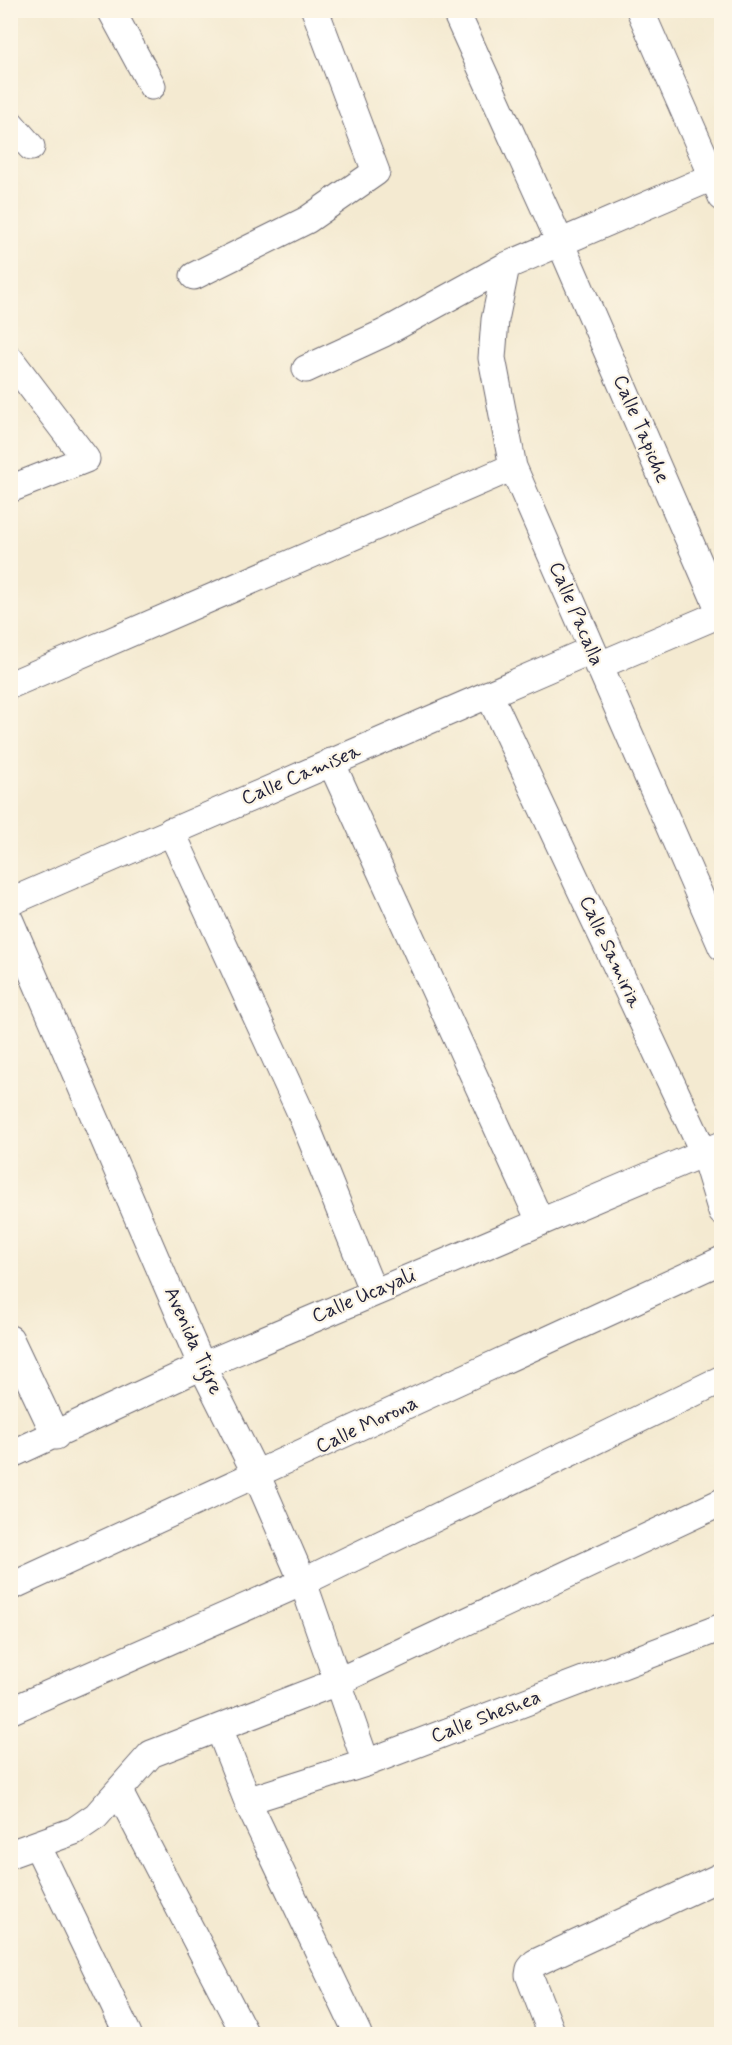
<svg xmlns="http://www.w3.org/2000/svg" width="732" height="2045" font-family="Mynerve,sans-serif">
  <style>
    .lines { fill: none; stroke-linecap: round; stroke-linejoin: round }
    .street-casing { stroke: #6c6870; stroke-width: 29 }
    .street { stroke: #fff; stroke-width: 27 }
    .labels { text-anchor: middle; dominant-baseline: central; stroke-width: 4.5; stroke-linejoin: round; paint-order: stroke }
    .street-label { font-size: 20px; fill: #22223b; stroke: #fcf5e5 }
  </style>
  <rect width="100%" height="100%" fill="#fcf5e5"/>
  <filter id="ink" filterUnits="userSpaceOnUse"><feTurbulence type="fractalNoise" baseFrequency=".0167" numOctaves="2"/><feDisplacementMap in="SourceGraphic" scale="12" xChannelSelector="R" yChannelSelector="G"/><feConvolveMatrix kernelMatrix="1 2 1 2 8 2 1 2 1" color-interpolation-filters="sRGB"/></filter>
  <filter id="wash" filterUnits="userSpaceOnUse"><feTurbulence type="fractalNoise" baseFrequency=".008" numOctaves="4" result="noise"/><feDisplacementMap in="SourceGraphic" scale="24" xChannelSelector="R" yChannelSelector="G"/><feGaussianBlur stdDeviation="1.35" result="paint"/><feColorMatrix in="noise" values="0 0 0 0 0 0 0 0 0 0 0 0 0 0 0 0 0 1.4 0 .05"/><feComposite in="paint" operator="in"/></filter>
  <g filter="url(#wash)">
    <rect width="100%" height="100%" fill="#f4ead1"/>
  </g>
  <g filter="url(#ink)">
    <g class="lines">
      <defs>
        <path id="street" d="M111 10 152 86
          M455 10 560 242 722 616
          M640 10 722 197
          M10 123 31 147
          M506 266 495 320 492 358 513 467 722 947
          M194 276 307 220 376 172 315 10
          M10 359 86 459 10 489
          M306 369 384 333 506 266 722 173
          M598 666 720 614
          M10 685 513 467
          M489 694 704 1153 722 1212
          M331 762 540 1221
          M171 831 300 1111 373 1292
          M10 902 591 650
          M10 921 202 1366 257 1476 303 1582 366 1763
          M10 1339 56 1436
          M10 1455 202 1366 722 1145
          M10 1587 722 1260
          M10 1711 303 1582 722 1379
          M219 1728 250 1807 358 2034
          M119 1792 245 2034
          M250 1802 253 1799 366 1763 722 1627
          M37 1845 128 2034
          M10 1854 74 1831 96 1816 151 1754 337 1682 722 1502
          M552 2034 529 1975 530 1969 535 1963 722 1876"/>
      </defs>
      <use href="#street" class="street-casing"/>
      <use href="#street" class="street"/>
    </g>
  </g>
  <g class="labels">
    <g class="street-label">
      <text transform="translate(641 429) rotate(67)">Calle Tapiche</text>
      <text transform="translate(576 614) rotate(67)">Calle Pacalla</text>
      <text transform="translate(301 775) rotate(-23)">Calle Camisea</text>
      <text transform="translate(610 952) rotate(65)">Calle Samiria</text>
      <text transform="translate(364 1296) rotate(-23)">Calle Ucayali</text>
      <text transform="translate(193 1341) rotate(66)">Avenida Tigre</text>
      <text transform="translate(367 1425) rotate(-25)">Calle Morona</text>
      <text transform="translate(486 1717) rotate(-21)">Calle Sheshea</text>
    </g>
  </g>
  <rect width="732" height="2045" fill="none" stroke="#fcf5e5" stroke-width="36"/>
</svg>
